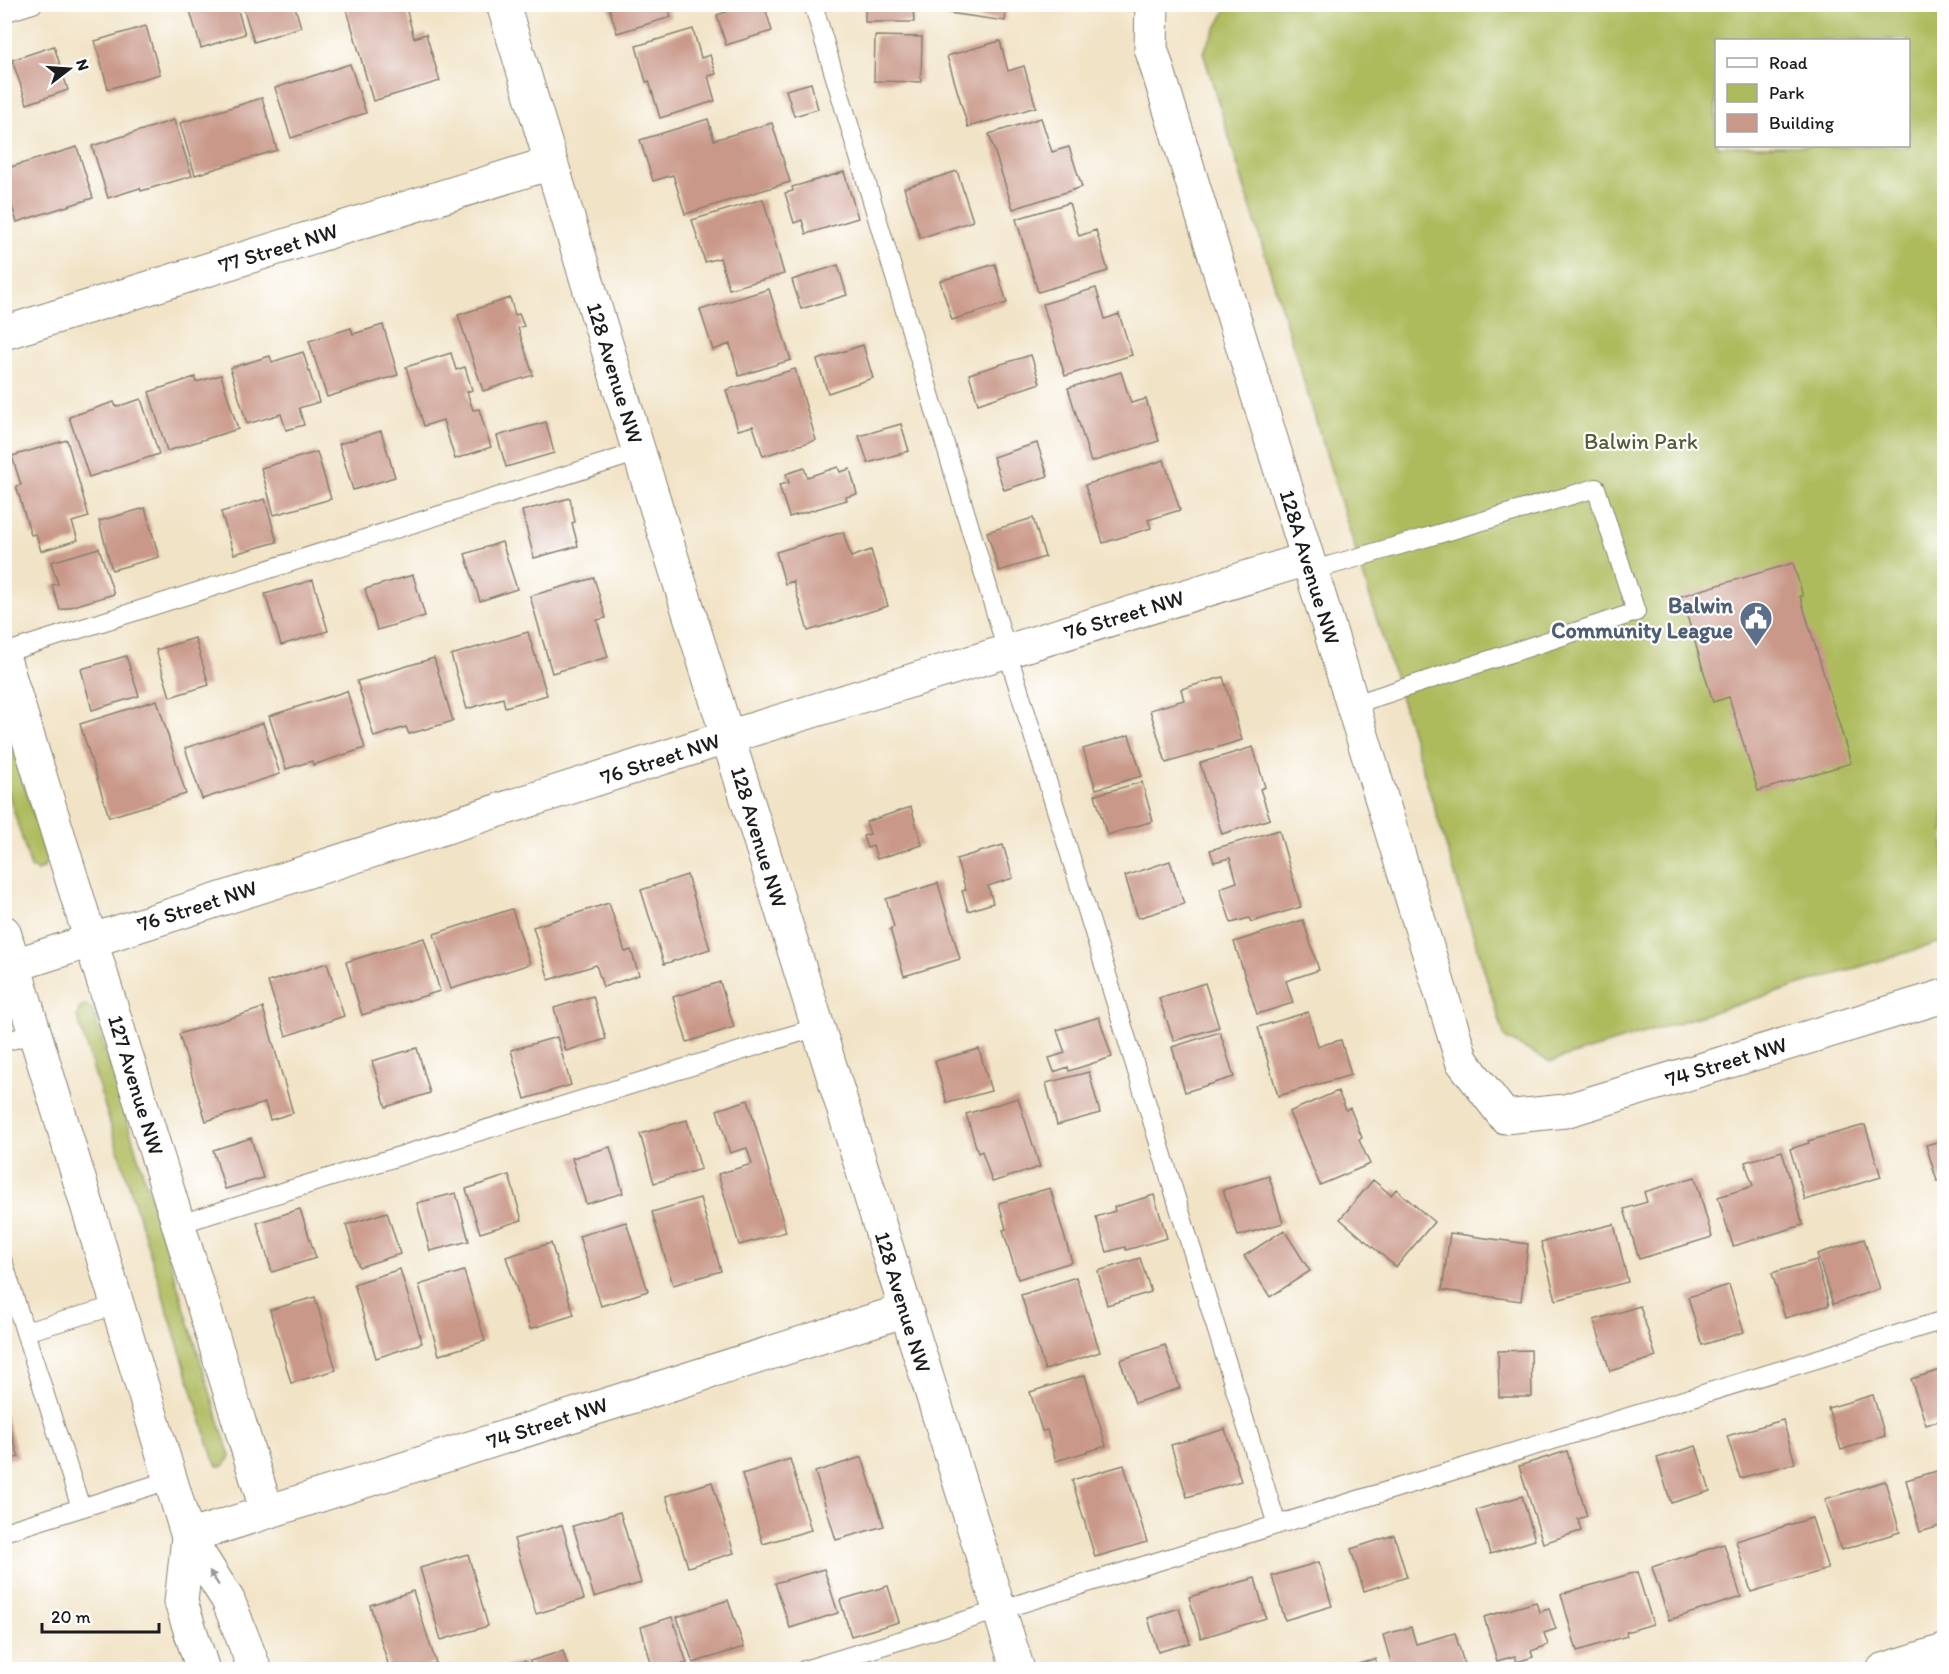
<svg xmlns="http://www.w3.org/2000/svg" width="1949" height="1674" font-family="Itim,sans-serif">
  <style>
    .green { fill: #aebb5d; stroke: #656c3c; stroke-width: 1.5; fill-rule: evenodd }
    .building { fill: #c99888 }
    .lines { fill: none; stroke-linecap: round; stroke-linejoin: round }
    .service-casing { stroke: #868071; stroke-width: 20 }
    .minor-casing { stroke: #868071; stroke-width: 35 }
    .tertiary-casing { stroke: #868071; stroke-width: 35 }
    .service { stroke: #fff; stroke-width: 18 }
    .minor { stroke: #fff; stroke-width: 33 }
    .tertiary { stroke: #fff; stroke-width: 33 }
    .oneway { fill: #999 }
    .labels { text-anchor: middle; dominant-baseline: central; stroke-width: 4.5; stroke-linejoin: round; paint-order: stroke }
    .street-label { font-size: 22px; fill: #1c1c1c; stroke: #fff }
    .park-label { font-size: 22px; fill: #565c36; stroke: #fff }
    .service-label { font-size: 22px; font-weight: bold; fill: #4e5e75; stroke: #fff; text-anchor: end }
  </style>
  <rect width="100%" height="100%" fill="#fff"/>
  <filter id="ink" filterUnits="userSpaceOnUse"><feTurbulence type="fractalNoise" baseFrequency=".0167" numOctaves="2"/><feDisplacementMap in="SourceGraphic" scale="12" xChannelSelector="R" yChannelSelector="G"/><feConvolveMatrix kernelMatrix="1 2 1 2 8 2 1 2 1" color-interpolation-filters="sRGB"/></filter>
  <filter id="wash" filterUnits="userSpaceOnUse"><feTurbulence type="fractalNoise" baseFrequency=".008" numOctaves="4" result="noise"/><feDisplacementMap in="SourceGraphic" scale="24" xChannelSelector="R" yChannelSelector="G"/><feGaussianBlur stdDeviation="1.35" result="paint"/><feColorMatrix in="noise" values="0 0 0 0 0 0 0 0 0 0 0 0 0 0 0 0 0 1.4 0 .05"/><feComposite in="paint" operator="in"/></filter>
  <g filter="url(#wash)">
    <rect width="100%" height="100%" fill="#f1e3c6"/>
    <path class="green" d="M1238 5H1943L1944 941 1550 1062 1505 1038 1203 52 1227 8ZM1716 40H1908V146H1716Z
      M5 723 47 859 44 868 37 871 31 868 5 782Z
      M86 1005 93 1010 230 1457 224 1466H217L213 1458 77 1016 80 1007Z"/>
    <g id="blocks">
      <path class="building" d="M188 4H236L245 34 201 48Z
        M242 4H294L301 27 254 42Z
        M367 4H405L414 38 426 34 440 81 373 101 347 10Z
        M608 4H667L671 17 617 33Z
        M751 4H764L772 31 726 45 717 15Z
        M865 4H913L914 22H865Z
        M950 4H1007L1005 21 949 13Z
        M146 26 160 74 108 89 95 41Z
        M693 29 701 58 710 55 716 74 708 76 715 101 660 118 649 81 646 82 636 46Z
        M875 36 922 37 921 82 874 81Z
        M1000 41 1008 71 1024 66 1036 107 968 127 947 56Z
        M54 46 68 90 27 104 12 60Z
        M350 64 366 113 291 138 275 88Z
        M811 83 818 109 794 116 786 90Z
        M262 98 277 150 195 175 180 123Z
        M1041 118 1052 152 1069 147 1082 187 1013 209 989 134Z
        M708 119 714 140 772 123 790 182 685 214 673 175 653 181 640 140Z
        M174 120 192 176 141 191 140 188 108 198 92 146Z
        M77 147 93 198 17 222 4 181V169Z
        M957 171 973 221 920 238 904 188Z
        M844 172 858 218 806 234 802 220 794 223 785 193 793 191 792 187Z
        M763 199 784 274 729 289 720 258 705 262 692 220Z
        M1069 203 1079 236 1096 230 1108 271 1038 292 1016 219Z
        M995 264 1007 303 952 320 940 281Z
        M838 265 847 295 801 309 792 280Z
        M1096 288 1105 319 1119 314 1132 355 1065 376 1043 304Z
        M769 289 791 360 739 376 730 344 713 350 700 310Z
        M510 298 515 315 519 314 524 326 518 328 533 375 483 391 458 315Z
        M383 325 398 375 327 397 309 341 351 328 353 334Z
        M863 345 873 378 828 393 817 360Z
        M303 352 319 402 299 408 304 425 286 430 281 414 247 424 230 368 270 356 272 362Z
        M451 353 456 370 465 367 472 390 467 392 473 410 479 409 491 447 455 459 443 420 424 426 406 367Z
        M1031 355 1040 383 978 404 969 374Z
        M795 369 816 440 763 456 753 426 738 430 726 390Z
        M1121 372 1131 403 1146 399 1159 441 1091 462 1068 388Z
        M221 375 238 429 167 451 149 392 195 377 196 382Z
        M141 399 159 454 89 477 69 417 114 402 116 407Z
        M546 422 554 453 506 467 497 436Z
        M901 424 909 451 868 463 859 436Z
        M381 431 395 477 353 490 339 444Z
        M67 440 89 517 72 522 78 540 41 551 36 534 31 535 16 486 21 485 12 456Z
        M1037 443 1048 476 1004 490 993 457Z
        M317 452 331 499 274 515 261 468Z
        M1164 460 1180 510 1148 520 1151 528 1103 543 1085 485Z
        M838 467 840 472 850 469 857 494 846 497 847 500 789 517 779 485 789 483 786 474 804 468 807 477Z
        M570 498 575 522 572 523 578 546 534 558 522 511Z
        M265 499 277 542 234 554 221 512Z
        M145 508 159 557 112 570 99 521Z
        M1033 518 1045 557 999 571 987 532Z
        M843 532 851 557 871 550 888 606 808 631 793 581 785 584 776 552Z
        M502 542 517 589 480 601 465 554Z
        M99 548 114 594 60 610 52 585 58 584 51 562Z
        M1793 563 1803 596H1800L1851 763 1758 791 1729 697 1713 702 1681 596Z
        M413 575 425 616 377 630 365 589Z
        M594 578 606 618 597 620 608 657 552 673 530 596Z
        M313 580 328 631 281 645 265 594Z
        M528 632 547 695 505 707 503 698 467 709 451 655Z
        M195 638 209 685 170 697 156 650Z
        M126 656 139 696 92 710 81 669Z
        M434 658 453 721 409 734 406 727 374 737 357 681Z
        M1223 677 1242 740 1166 763 1150 710 1184 700 1181 689Z
        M347 691 365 748 313 765 312 761 286 769 269 716Z
        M157 700 186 794 109 817 80 724Z
        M263 723 280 774 202 799 185 748Z
        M1129 735 1142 776 1096 789 1083 749Z
        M1253 747 1265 787 1260 789 1270 819 1222 834 1200 763Z
        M1142 782 1153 821 1107 835 1095 795Z
        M911 807 922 845 877 859 873 846 867 848 863 836 870 834 866 822Z
        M1279 830 1301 907 1251 922 1249 918 1231 923 1220 888 1237 882 1230 858 1214 862 1210 850Z
        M1003 845 1013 878 988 886 993 903 968 911 962 891 966 890 956 859Z
        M1170 861 1184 904 1138 918 1125 876Z
        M687 875 710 949 664 964 641 890Z
        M938 883 960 959 904 976 890 929 894 927 886 899Z
        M609 903 625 952 631 950 639 975 603 987 596 965 549 980 533 927Z
        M512 909 530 964 451 989 434 934Z
        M1303 920 1319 970 1286 981 1293 1003 1257 1014 1234 942Z
        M424 938 440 991 362 1015 346 962Z
        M327 963 344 1016 286 1036 268 982Z
        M720 982 734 1027 687 1042 673 997Z
        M1205 983 1219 1027 1174 1041 1159 998Z
        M593 996 606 1039 566 1051 554 1008Z
        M263 1008 293 1113 270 1120 265 1103 206 1121 179 1034Z
        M1308 1012 1318 1046 1341 1040 1351 1075 1278 1096 1258 1027Z
        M1099 1017 1112 1057 1069 1071 1068 1067 1054 1072 1049 1058 1065 1053 1057 1030Z
        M1220 1032 1234 1077 1185 1092 1172 1047Z
        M557 1037 571 1085 525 1099 511 1050Z
        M417 1048 430 1093 386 1107 372 1061Z
        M979 1049 991 1091 947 1103 935 1061Z
        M1089 1072 1100 1113 1057 1125 1046 1083Z
        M1338 1091 1346 1110 1350 1108 1362 1138 1359 1140 1370 1164 1320 1185 1289 1112Z
        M1018 1098 1040 1167 992 1182 982 1151 978 1153 966 1114Z
        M748 1100 786 1232 739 1245 718 1174 752 1164 747 1148 730 1153 717 1110Z
        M687 1120 701 1169 654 1183 640 1134Z
        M1865 1125 1881 1177 1805 1200 1790 1149 1809 1143 1808 1141Z
        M251 1138 263 1178 225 1189 213 1150Z
        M1944 1140V1179L1937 1181 1926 1145Z
        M610 1147 623 1193 586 1204 572 1158Z
        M1782 1151 1803 1225 1733 1246 1718 1197 1753 1186 1745 1162Z
        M509 1175 522 1220 480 1233 466 1189Z
        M1269 1176 1283 1223 1238 1236 1223 1190Z
        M1695 1177 1712 1237 1639 1259 1624 1209 1647 1202 1644 1192Z
        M1373 1180 1391 1195 1396 1189 1434 1222 1396 1267 1340 1219Z
        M1050 1188 1072 1262 1018 1279 1003 1230 1006 1229 999 1203Z
        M456 1193 469 1241 430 1251 417 1203Z
        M1154 1195 1167 1238 1126 1250 1125 1247 1107 1252 1096 1217 1115 1211 1114 1207Z
        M700 1198 721 1271 673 1285 652 1212Z
        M300 1209 316 1258 272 1272 257 1223Z
        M387 1212 400 1254 359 1267 346 1225Z
        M626 1222 648 1291 601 1306 579 1236Z
        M1614 1224 1628 1282 1556 1300 1541 1242Z
        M1284 1230 1310 1271 1270 1297 1244 1256Z
        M1450 1233 1528 1244 1521 1301 1442 1290Z
        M1864 1239 1880 1289 1833 1304 1817 1254Z
        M551 1243 574 1315 530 1329 506 1257Z
        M1140 1258 1151 1292 1107 1305 1098 1271Z
        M1816 1260 1829 1305 1785 1318 1772 1273Z
        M400 1269 422 1343 376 1358 354 1284Z
        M464 1271 485 1341 439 1355 419 1285Z
        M1076 1277 1100 1352 1045 1370 1021 1295Z
        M1729 1285 1744 1332 1702 1345 1688 1297Z
        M315 1297 336 1370 291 1383 270 1310Z
        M1640 1306 1656 1357 1610 1371 1594 1320Z
        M1165 1345 1180 1388 1135 1403 1120 1360Z
        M1531 1350 1532 1397H1499L1498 1351Z
        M1944 1369V1419L1926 1425 1911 1379Z
        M1085 1375 1106 1446 1056 1461 1047 1430 1042 1431 1030 1392Z
        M1873 1395 1885 1436 1841 1450 1828 1408Z
        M4 1412 19 1457 4 1461Z
        M1783 1420 1795 1463 1740 1478 1727 1436Z
        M1225 1429 1241 1481 1187 1497 1171 1445Z
        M1696 1446 1710 1491 1671 1503 1657 1458Z
        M1567 1451 1587 1516 1578 1519 1581 1531 1543 1543 1519 1466Z
        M862 1457 884 1526 836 1540 815 1472Z
        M790 1459 811 1530 763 1544 742 1474Z
        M1124 1465 1147 1542 1095 1557 1072 1480Z
        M1944 1469V1525L1920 1532 1906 1480Z
        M1885 1481 1900 1532 1841 1550 1825 1499Z
        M712 1482 734 1553 688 1567 666 1496Z
        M1522 1496 1535 1540 1490 1554 1476 1510Z
        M620 1512 641 1583 594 1597 573 1526Z
        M1812 1518 1828 1569 1751 1592 1736 1541Z
        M562 1525 584 1599 536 1614 514 1539Z
        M1394 1535 1407 1577 1364 1591 1351 1549Z
        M1724 1544 1741 1597 1669 1620 1652 1567Z
        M468 1554 488 1626 441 1640 420 1568Z
        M1319 1562 1332 1606 1285 1620 1272 1576Z
        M824 1569 838 1613 790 1628 775 1583Z
        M1637 1572 1653 1624 1626 1632 1627 1636 1577 1651 1561 1594Z
        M1255 1578 1266 1618 1201 1638 1189 1597Z
        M888 1586 899 1622 851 1636 840 1600Z
        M413 1591 436 1663 416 1670H390L370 1605Z
        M728 1600 744 1647 693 1663 677 1617Z
        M1536 1602 1539 1612 1549 1609 1556 1629 1544 1633 1548 1645 1531 1651 1533 1657 1517 1662 1515 1656 1497 1661 1484 1617Z
        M1179 1608 1190 1643 1158 1652 1148 1618Z
        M672 1617 687 1663 666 1670H653L641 1627Z
        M1411 1627 1416 1644 1455 1633 1466 1670H1393L1383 1635Z
        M563 1651 569 1670H532L530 1661Z
        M1375 1659 1378 1670H1341V1669Z
        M525 1661 528 1670H499V1669Z"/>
    </g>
  </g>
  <g filter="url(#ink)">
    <use href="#blocks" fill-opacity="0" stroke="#868071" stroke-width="1.5"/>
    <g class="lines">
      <defs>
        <path id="service" d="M813 4 1007 651 1277 1525
          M4 13 33 4
          M1311 571 1596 488 1636 612 1352 705
          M4 653 639 452
          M4 1042 36 1033
          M179 1224 818 1027
          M4 1264 25 1332 118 1305
          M25 1332 81 1508
          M4 1532 170 1480
          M804 1670 1944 1320"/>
        <path id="minor" d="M503 4 639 452 1018 1670
          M1152 4 1151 48 1462 1061 1505 1117 1565 1111 1944 996
          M4 333 551 163
          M4 659 267 1512
          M15 965 728 737 1307 559
          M188 1537 906 1310
          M1883 1670 1944 1651"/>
        <path id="tertiary" d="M4 932 188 1537 228 1600 255 1670
          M188 1537 181 1602 203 1670"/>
      </defs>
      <use href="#service" class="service-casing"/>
      <use href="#minor" class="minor-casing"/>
      <use href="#tertiary" class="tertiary-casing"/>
      <use href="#service" class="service"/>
      <use href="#minor" class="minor"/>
      <use href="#tertiary" class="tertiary"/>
    </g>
    <defs><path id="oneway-solid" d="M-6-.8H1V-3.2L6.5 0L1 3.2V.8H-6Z" transform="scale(1.5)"/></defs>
    <use class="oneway" href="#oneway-solid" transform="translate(214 1578) rotate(-123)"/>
  </g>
  <defs>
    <symbol id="civic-pin" viewBox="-11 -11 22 30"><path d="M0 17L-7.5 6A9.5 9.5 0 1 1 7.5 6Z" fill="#5c6f8a" stroke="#fff"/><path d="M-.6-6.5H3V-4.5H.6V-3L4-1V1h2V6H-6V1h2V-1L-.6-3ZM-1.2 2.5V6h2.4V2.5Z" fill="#fff"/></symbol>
  </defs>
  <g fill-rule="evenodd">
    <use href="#civic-pin" x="1737" y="599" width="38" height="52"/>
  </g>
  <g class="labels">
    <g class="street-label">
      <text transform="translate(278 248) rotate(-17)">77 Street NW</text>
      <text transform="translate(615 373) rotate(73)">128 Avenue NW</text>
      <text transform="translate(1310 567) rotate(73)">128A Avenue NW</text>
      <text transform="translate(1124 615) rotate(-17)">76 Street NW</text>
      <text transform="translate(660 759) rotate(-18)">76 Street NW</text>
      <text transform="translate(759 837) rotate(73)">128 Avenue NW</text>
      <text transform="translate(197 906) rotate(-18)">76 Street NW</text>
      <text transform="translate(1726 1062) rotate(-17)">74 Street NW</text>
      <text transform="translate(136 1085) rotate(73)">127 Avenue NW</text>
      <text transform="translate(903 1302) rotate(73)">128 Avenue NW</text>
      <text transform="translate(547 1423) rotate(-18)">74 Street NW</text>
    </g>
    <g class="park-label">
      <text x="1641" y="441">Balwin Park</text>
    </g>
    <g class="service-label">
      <text x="1733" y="605">Balwin<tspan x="1733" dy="25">Community League</tspan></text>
    </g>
  </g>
  <rect width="1949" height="1674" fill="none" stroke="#fff" stroke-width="24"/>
  <rect x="1715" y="39" width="195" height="108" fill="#ffffff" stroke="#a4a4a4" stroke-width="1.5"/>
  <rect x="1727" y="58" width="30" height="9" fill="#ffffff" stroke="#a4a4a4" stroke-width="1.5"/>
  <text x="1769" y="69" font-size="18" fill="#1c1c1c">Road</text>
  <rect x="1727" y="84" width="30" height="18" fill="#aebb5d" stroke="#a4a4a4" stroke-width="1.5"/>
  <text x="1769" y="99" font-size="18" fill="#1c1c1c">Park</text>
  <rect x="1727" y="114" width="30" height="18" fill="#c99888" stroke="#a4a4a4" stroke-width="1.5"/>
  <text x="1769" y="129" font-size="18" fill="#1c1c1c">Building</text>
  <g transform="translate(69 69) rotate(73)" stroke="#ffffff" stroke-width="4.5" paint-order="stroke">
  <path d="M0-4.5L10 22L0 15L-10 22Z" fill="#1c1c1c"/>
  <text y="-9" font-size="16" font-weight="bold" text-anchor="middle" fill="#1c1c1c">N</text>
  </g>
  <path d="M42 1623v9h117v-9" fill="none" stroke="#1c1c1c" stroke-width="3"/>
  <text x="51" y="1623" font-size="18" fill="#1c1c1c" stroke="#ffffff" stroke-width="4.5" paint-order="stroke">20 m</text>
</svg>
